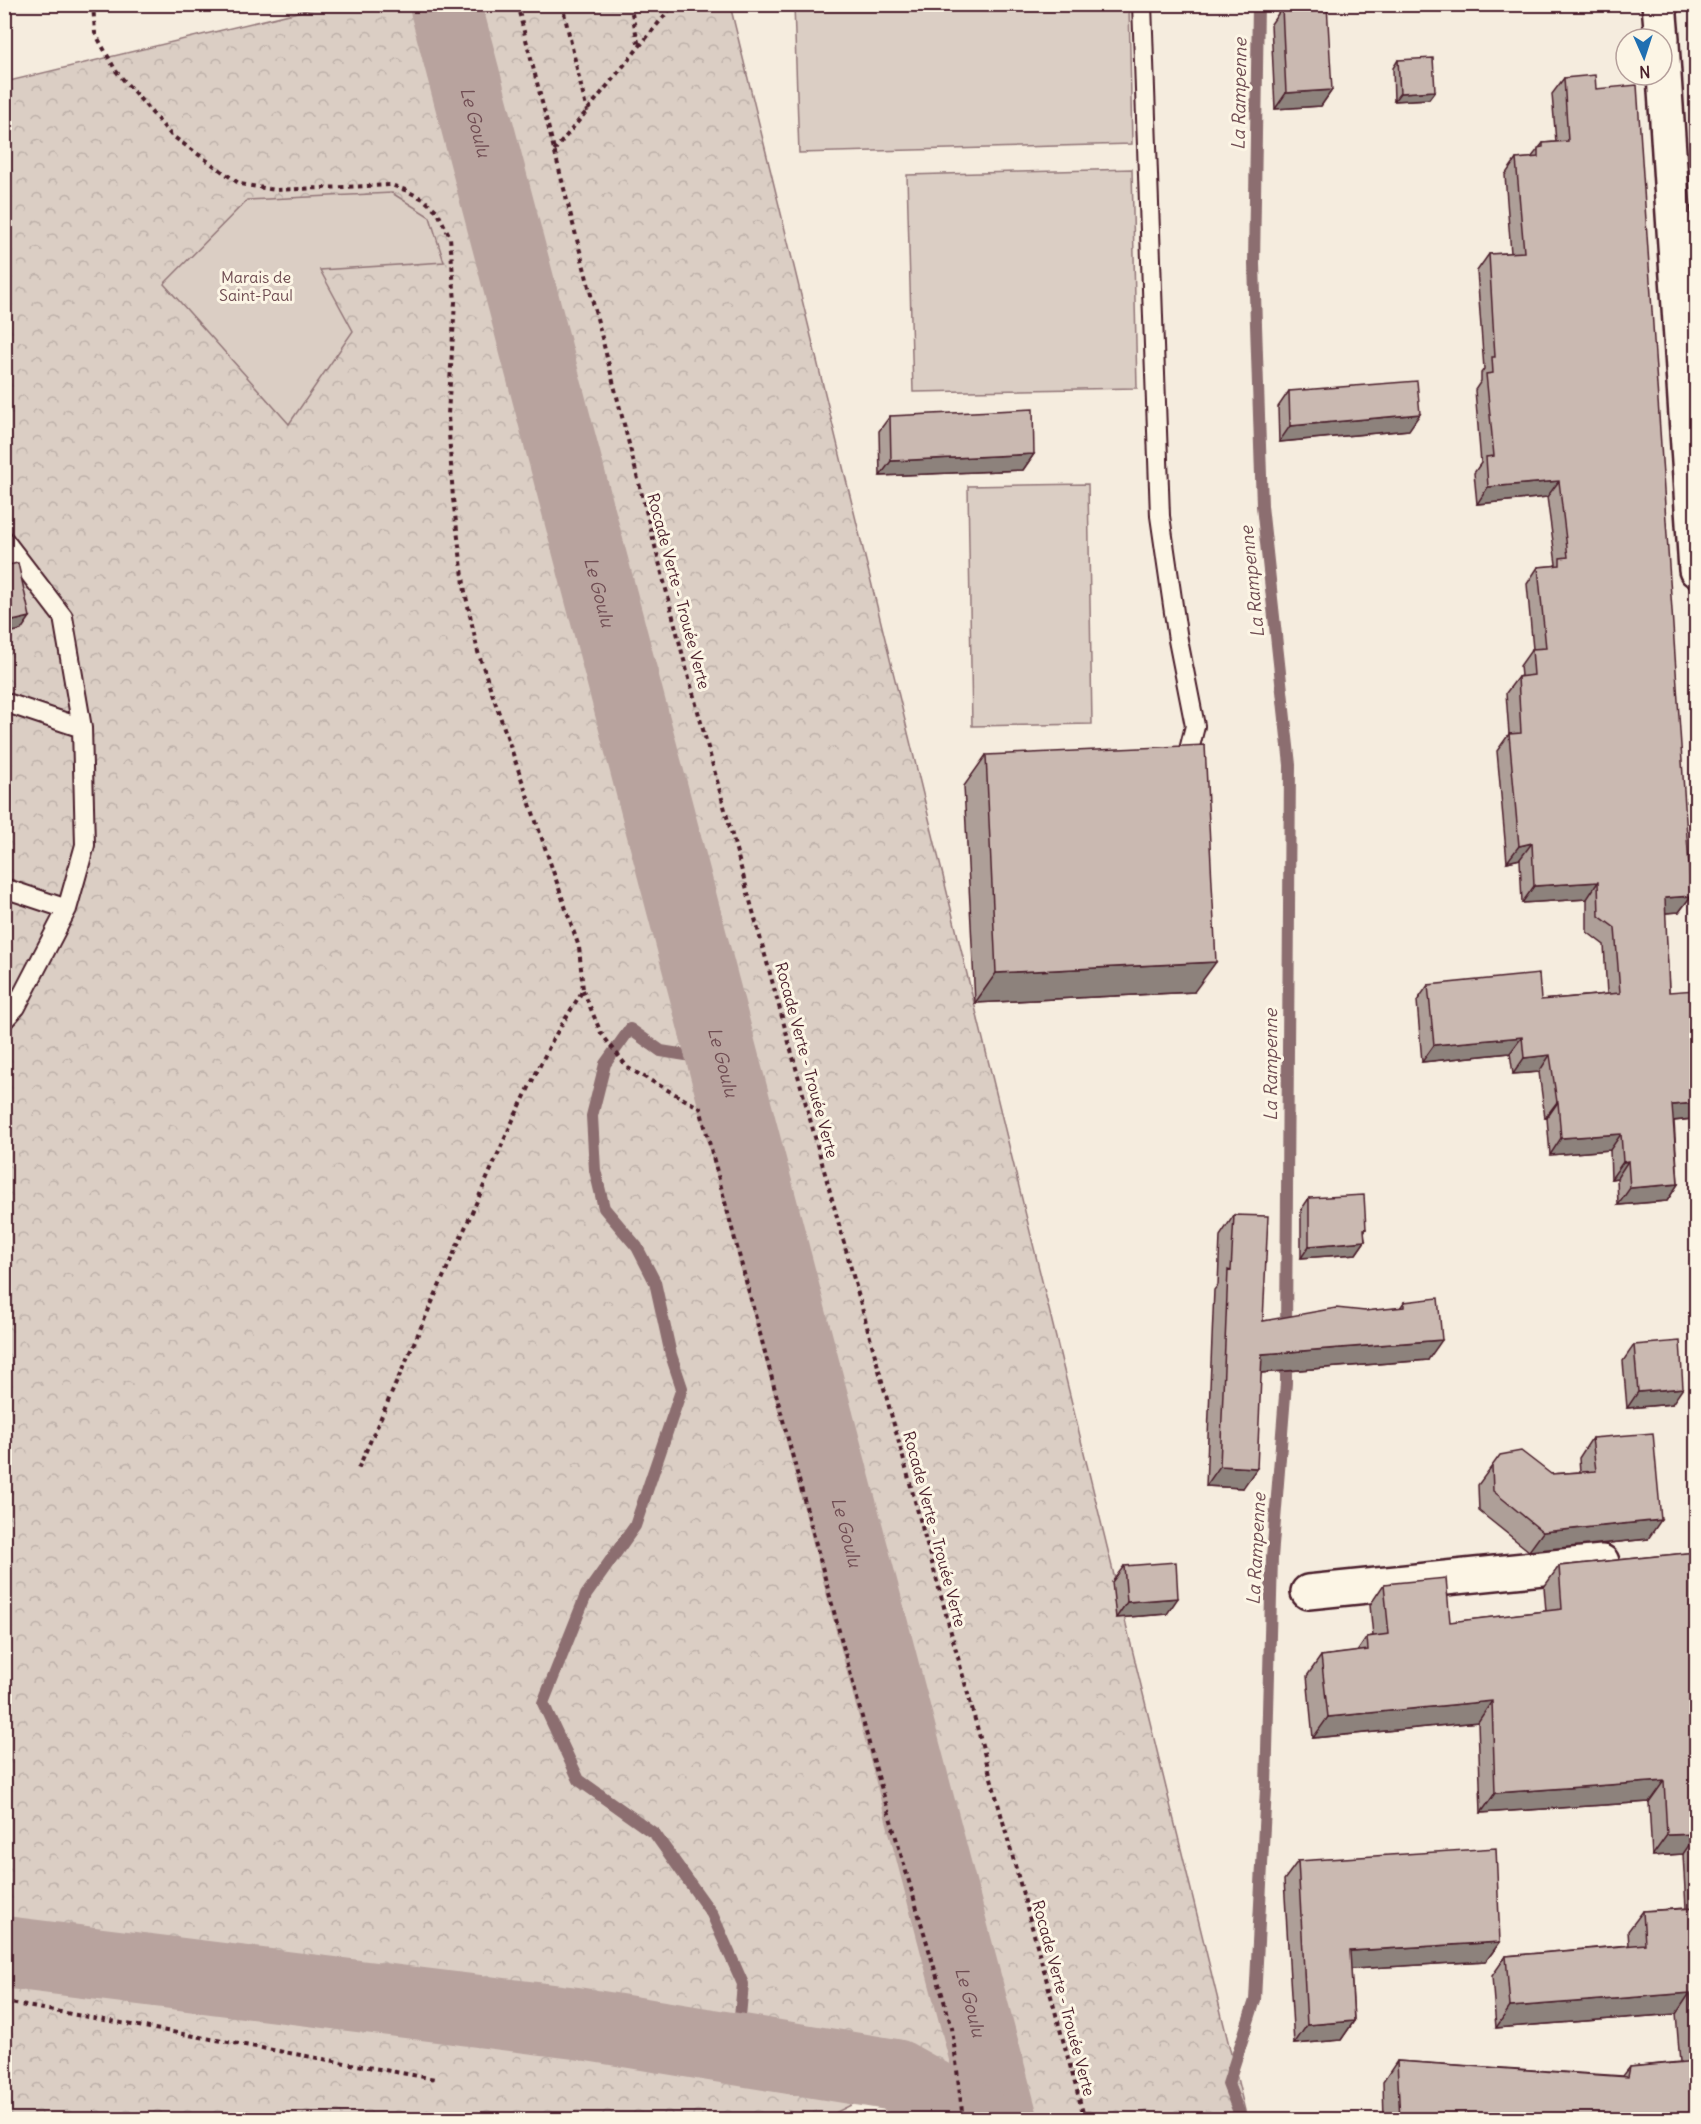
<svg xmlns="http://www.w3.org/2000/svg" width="1701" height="2124" font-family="Delius,sans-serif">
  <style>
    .forest { fill: url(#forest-crowns); stroke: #927678; stroke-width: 1.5 }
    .garden { fill: #dbcec4; stroke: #927678; stroke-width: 1.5 }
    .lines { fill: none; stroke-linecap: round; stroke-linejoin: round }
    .stream { stroke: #8c6e70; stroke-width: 12 }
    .river { stroke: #b8a39e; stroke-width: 72 }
    .service-casing { stroke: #4a1f2b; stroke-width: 22 }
    .minor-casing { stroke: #4a1f2b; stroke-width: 38 }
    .path { stroke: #4a1f2b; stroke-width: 4; stroke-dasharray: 4.5 4.5; stroke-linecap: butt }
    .service { stroke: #fcf5e5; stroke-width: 18 }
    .minor { stroke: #fcf5e5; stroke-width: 33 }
    .wall { fill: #ae9f98; stroke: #4a1f2b; stroke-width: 1.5 }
    .shaded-wall { fill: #8d827c; stroke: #4a1f2b; stroke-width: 1.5 }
    .building { fill: #cab9b1; stroke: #4a1f2b; stroke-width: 1.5 }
    .labels { text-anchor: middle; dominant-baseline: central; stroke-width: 6; stroke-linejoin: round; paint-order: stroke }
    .park-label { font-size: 16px; fill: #6e4b51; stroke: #fcf5e5 }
    .street-label { font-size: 16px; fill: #4a1f2b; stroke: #fcf5e5 }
    .water-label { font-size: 18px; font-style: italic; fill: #704d53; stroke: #fcf5e5 }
  </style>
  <defs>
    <pattern id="forest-crowns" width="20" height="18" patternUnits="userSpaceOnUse" patternTransform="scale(1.5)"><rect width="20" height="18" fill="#dbcec4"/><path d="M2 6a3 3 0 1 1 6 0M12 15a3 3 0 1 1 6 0" fill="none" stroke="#bdb0a9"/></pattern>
  </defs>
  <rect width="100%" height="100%" fill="#f5ecde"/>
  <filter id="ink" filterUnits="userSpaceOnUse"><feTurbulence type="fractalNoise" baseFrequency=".0167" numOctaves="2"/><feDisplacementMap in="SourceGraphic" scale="12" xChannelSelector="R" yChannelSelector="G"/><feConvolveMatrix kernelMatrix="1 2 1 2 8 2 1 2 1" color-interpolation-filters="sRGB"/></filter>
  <g filter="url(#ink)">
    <path class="forest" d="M327 5H730L1247 2119H921L907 2077 823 2119H5V82Z"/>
    <path class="garden" d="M794 5H1129L1132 144 799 153Z
      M1132 169 1137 388 913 392 907 175Z
      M392 193 430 217 444 262 320 270 353 331 289 424 164 284 247 200Z
      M1088 484 1092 724 972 726 968 486Z"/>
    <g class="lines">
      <path class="stream" d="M1258 4 1254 264 1262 506 1290 765 1286 1334
        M723 1061 661 1051 630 1029 605 1064 592 1116 595 1170 604 1208 637 1247 655 1282 671 1355 682 1388 635 1526 586 1595 543 1703 579 1780 655 1834 712 1914 743 1984 737 2049
        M1242 2120 1228 2084 1255 2000 1266 1788 1272 1558 1286 1383V1357"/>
      <g class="river">
        <path id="s1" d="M445 4 1002 2120"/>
        <path d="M4 1952 576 2023 895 2075 976 2120"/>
      </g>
      <defs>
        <path id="service" d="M1142 4 1160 516 1178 640 1195 726 1188 754
          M4 540 63 617 82 728 85 845 67 909 16 1007 4 1020
          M4 702 82 728
          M4 888 67 909"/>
        <path id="minor" d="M1659 4 1662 39
          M1662 44 1696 570
          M1308 1592 1602 1562"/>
      </defs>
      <use href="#service" class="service-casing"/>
      <use href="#minor" class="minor-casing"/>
      <path class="path" d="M93 4 95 33 116 71 171 135 240 184 275 190 391 185 405 190 423 199 437 211 450 237 455 302 448 415 453 499 465 592 478 652 579 947 583 990 553 1039 513 1120 358 1469
        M517 4 685 664 1085 2120
        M562 4 587 112
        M630 4 639 47
        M554 151 674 4
        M583 990 601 1033 628 1068 700 1108 875 1766 952 2028 963 2120
        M4 2002 435 2079"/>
      <use href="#service" class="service"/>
      <use href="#minor" class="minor"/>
    </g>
    <path class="wall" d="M1282 8 1332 90 1321 106 1275 109 1271 24Z
      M1398 60 1435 91 1429 99 1394 101 1393 68Z
      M1564 78 1596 89 1691 896 1679 912 1665 913 1669 992 1692 1119 1674 1121 1678 1184 1667 1201 1618 1205 1617 1178 1611 1179 1610 1150 1550 1155 1547 1118H1545L1539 1072 1513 1074 1510 1053 1422 1062 1417 1001 1428 985 1541 1000 1607 994 1604 945 1587 932V899L1522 903 1520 859 1507 862 1497 751 1509 734 1506 693 1518 677 1521 676 1520 666 1532 649H1533L1527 584 1538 567 1554 566 1556 564 1547 497 1477 504 1474 473 1481 463 1475 390 1481 381V373L1484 369 1477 271 1489 254 1511 253 1505 175 1516 159 1531 158 1543 143 1556 142 1552 94Z
      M1289 391 1409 430 1279 442 1278 407Z
      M890 416 1034 454 1023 470 880 476 879 431Z
      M986 755 1194 992 975 1003 964 786Z
      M1309 1198 1366 1229 1364 1232 1365 1241 1356 1254 1301 1258V1210Z
      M1234 1215 1263 1321 1400 1308 1404 1302 1428 1360 1261 1373 1243 1488 1206 1486 1214 1290 1218 1285 1220 1236Z
      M1634 1345 1672 1404 1627 1408 1623 1361Z
      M1592 1438 1648 1539 1529 1551 1479 1511 1478 1485 1492 1466 1551 1474 1580 1472 1579 1458Z
      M1696 1552V2120H1384L1383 2082 1397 2061 1623 2076 1630 2067 1680 2062 1676 2014 1496 2028 1492 1976 1506 1956 1629 1945 1628 1931 1643 1911 1686 1908 1683 1854 1652 1856 1649 1802 1481 1813 1478 1722 1313 1738 1307 1676 1321 1656 1357 1652 1367 1637 1373 1636 1370 1605 1384 1584 1450 1622 1546 1611 1544 1587 1559 1566Z
      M1124 1566 1167 1614 1116 1618 1112 1582Z
      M1298 1861 1500 1942 1486 1961 1351 1969 1354 2021 1341 2040 1294 2044 1284 1880Z"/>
    <path class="shaded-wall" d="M1332 90 1321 106 1275 109 1286 93Z
      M1435 91 1429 99 1394 101 1400 93Z
      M1420 414 1409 430 1279 442 1290 426Z
      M1034 454 1023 470 880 476 891 461Z
      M1559 481 1547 497 1477 504 1488 487Z
      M30 617 21 630 4 634V623Z
      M1532 843 1520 859 1507 862 1519 846Z
      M1598 882 1587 899 1522 903 1534 886Z
      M1691 896 1679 912 1653 914 1665 898Z
      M1216 962 1194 992 975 1003 996 973Z
      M1522 1037 1510 1053 1422 1062 1434 1045Z
      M1550 1055 1539 1072 1513 1074 1524 1058Z
      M1557 1102H1558L1547 1118H1545Z
      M1696 1103V1113L1692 1119 1661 1122 1672 1105Z
      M1621 1134 1610 1150 1550 1155 1561 1138Z
      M1628 1161 1617 1178 1611 1179 1623 1162Z
      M1678 1184 1667 1201 1618 1205 1630 1188Z
      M1365 1241 1356 1254 1301 1258 1309 1246Z
      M1442 1340 1428 1360 1248 1374 1262 1354Z
      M1683 1388 1672 1404 1627 1408 1638 1392Z
      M1220 1466 1257 1468 1243 1488 1206 1486Z
      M1661 1520 1648 1539 1529 1551 1543 1532Z
      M1178 1598 1167 1614 1116 1618 1127 1602Z
      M1492 1701 1478 1722 1313 1738 1328 1717Z
      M1664 1781 1649 1802 1481 1813 1495 1793Z
      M1696 1834V1835L1683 1854 1652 1856 1667 1835Z
      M1500 1942 1486 1961 1337 1970 1350 1951Z
      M1690 1993 1676 2014 1496 2028 1510 2007Z
      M1354 2021 1341 2040 1294 2044 1307 2025Z"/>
    <path class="building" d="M1327 5 1332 90 1286 93 1282 8Z
      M1433 58 1435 91 1400 93 1398 60Z
      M1595 75 1596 89 1637 85 1691 896 1665 898 1669 992 1696 990V1103L1672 1105 1678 1184 1630 1188 1628 1161 1623 1162 1621 1134 1561 1138 1558 1102H1557L1550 1055 1524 1058 1522 1037 1434 1045 1428 985 1539 974 1541 1000 1620 993 1615 928 1599 916 1598 882 1534 886 1532 843 1519 846 1509 734 1521 733 1518 677 1534 675 1532 649 1546 648 1538 567 1560 565V558L1568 557 1559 481 1488 487 1486 457 1494 456 1486 374 1493 373 1492 357H1495L1489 254 1524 252 1516 159 1538 157V148L1543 147V143L1568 141 1564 78Z
      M1417 381 1420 414 1290 426 1289 391Z
      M1033 409 1034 454 891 461 890 416Z
      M18 563 30 617 4 623V566Z
      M1205 745 1216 962 996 973 986 755Z
      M1364 1195 1366 1229H1364L1365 1241 1309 1246V1198Z
      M1234 1215 1268 1216 1263 1321 1336 1308 1365 1311 1404 1307V1302L1438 1298 1442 1340 1262 1354 1257 1468 1220 1466 1228 1270 1231 1271Z
      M1680 1341 1683 1388 1638 1392 1634 1345Z
      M1653 1433 1661 1520 1543 1532 1493 1491 1492 1466 1500 1455 1521 1451 1551 1474 1596 1471 1592 1438Z
      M1696 1552V1834L1667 1835 1664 1781 1495 1793 1492 1701 1328 1717 1321 1656 1368 1650 1367 1637 1389 1634 1384 1584 1446 1578 1450 1622 1562 1609 1559 1566Z
      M1176 1562 1178 1598 1127 1602 1124 1566Z
      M1496 1848 1500 1942 1350 1951 1354 2021 1307 2025 1298 1861Z
      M1696 1908V2024H1694L1696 2026V2120H1400L1397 2061 1628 2077 1630 2067 1696 2061 1690 1993 1510 2007 1506 1956 1645 1944 1643 1911Z"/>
  </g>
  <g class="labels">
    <g class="park-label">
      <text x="256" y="277">Marais de<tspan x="256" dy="18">Saint-Paul</tspan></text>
    </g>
    <g class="street-label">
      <text transform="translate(679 591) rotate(75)">Rocade Verte - Trouée Verte</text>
      <text transform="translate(807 1060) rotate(75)">Rocade Verte - Trouée Verte</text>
      <text transform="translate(935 1529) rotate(75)">Rocade Verte - Trouée Verte</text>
      <text transform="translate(1064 1998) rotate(75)">Rocade Verte - Trouée Verte</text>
    </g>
    <g class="water-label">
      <text transform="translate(1239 94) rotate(-89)">La Rampenne</text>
      <text stroke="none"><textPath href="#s1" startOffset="122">Le Goulu</textPath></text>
      <text transform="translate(1252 582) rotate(-96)">La Rampenne</text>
      <text stroke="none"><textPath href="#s1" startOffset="608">Le Goulu</textPath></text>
      <text stroke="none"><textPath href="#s1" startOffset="1094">Le Goulu</textPath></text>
      <text transform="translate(1270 1065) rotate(-90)">La Rampenne</text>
      <text stroke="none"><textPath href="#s1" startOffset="1580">Le Goulu</textPath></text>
      <text transform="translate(1256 1549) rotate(-87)">La Rampenne</text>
      <text stroke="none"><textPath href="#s1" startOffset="2066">Le Goulu</textPath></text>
    </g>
  </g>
  <rect width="1701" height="2124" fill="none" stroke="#fcf5e5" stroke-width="24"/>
  <rect x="12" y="12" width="1677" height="2100" fill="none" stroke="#4a1f2b" stroke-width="2" filter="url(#ink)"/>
  <g transform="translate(1644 57) rotate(177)"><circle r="28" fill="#fcf5e5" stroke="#b59f9b" stroke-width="1.5"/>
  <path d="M0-4.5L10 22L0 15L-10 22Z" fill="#1f6fb2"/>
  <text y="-9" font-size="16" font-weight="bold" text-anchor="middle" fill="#4a1f2b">N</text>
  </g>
</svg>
